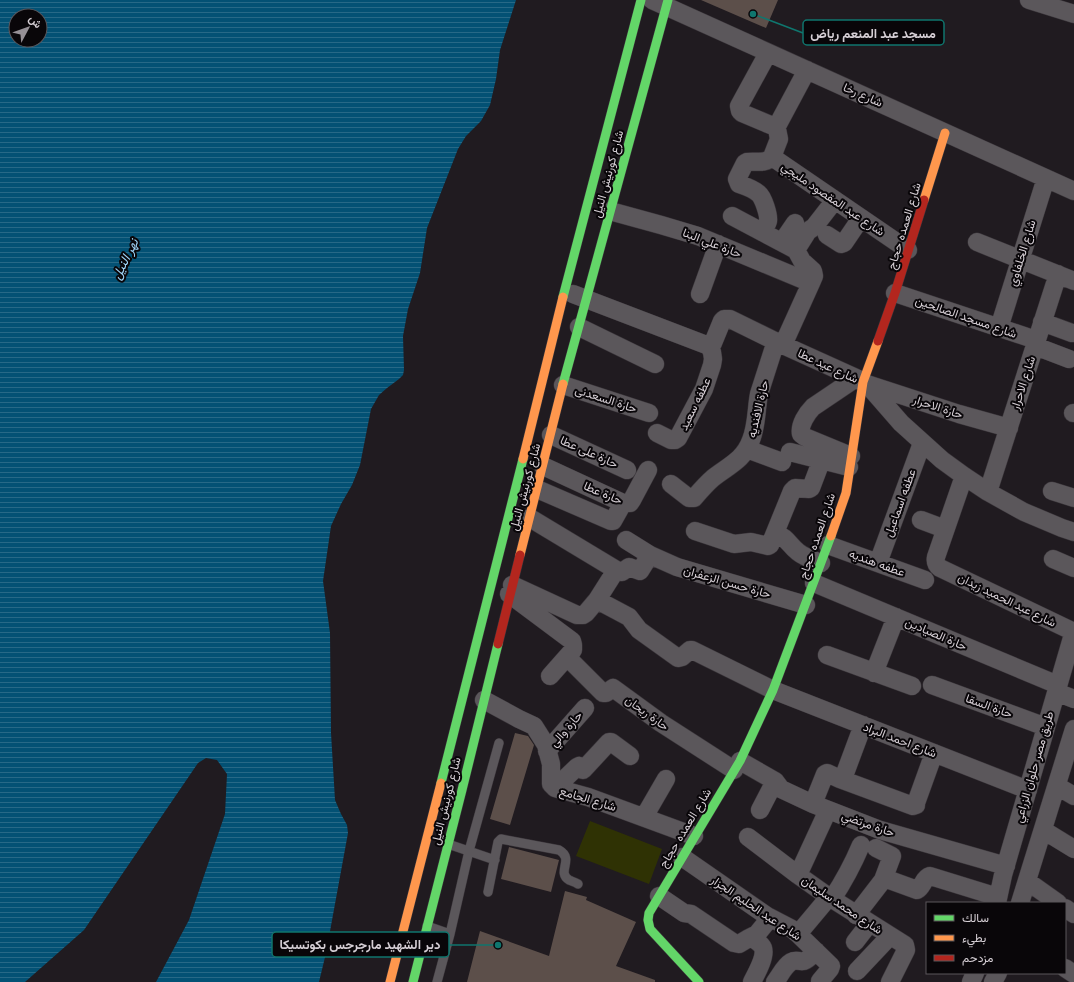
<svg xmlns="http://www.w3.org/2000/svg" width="1074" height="982" font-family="'Fira Sans',Vazirmatn,sans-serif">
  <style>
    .garden { fill: #2f3204 }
    .water { fill: url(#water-rules); fill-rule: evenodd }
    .building { fill: #5c4f4a }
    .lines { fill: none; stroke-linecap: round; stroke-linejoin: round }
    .lane-casing { stroke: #3b363b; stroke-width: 10 }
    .street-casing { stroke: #3b363b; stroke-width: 19 }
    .fast-casing { stroke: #3b363b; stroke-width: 10 }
    .slow-casing { stroke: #3b363b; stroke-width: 10 }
    .jam-casing { stroke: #3b363b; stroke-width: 10 }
    .lane { stroke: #5b575b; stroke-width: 9 }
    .street { stroke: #5b575b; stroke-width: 18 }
    .fast { stroke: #63d668; stroke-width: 9 }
    .slow { stroke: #ff974d; stroke-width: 9 }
    .jam { stroke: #b3261e; stroke-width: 9 }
    .labels { text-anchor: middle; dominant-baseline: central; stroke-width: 4; stroke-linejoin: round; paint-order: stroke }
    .street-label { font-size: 12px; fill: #d6cfd5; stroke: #090609 }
    .water-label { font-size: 13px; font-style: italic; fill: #a1d7fa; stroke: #090609 }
    .leader { fill: none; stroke: #0f766e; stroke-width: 1.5 }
    .callout-dot { fill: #0f766e; stroke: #090609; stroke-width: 1.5 }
    .callout { fill: #090609; stroke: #0f766e; stroke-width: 1.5 }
    .callout-label { font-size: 13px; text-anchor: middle; font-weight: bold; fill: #d6cfd5 }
  </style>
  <defs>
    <pattern id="water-rules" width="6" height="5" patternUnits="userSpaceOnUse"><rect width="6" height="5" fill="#035174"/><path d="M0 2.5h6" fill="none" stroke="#276987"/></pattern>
  </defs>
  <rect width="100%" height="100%" fill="#201b20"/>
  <path class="garden" d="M590 821 662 849 649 884 576 856Z"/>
  <path class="water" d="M0 0H516L500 50 496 79 490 105 481 121 466 136 458 149 427 228 420 273 408 309 403 336 404 370 403 375 399 379 387 388 379 395 371 409 360 465 352 485 341 504 331 526 323 581 330 633 331 733 335 800 341 814 347 825 348 833 326 953 319 982H156L189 920 225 814 227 774 217 760 206 758 198 763 84 930 25 982H0ZM16 16H40V40H16Z"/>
  <path class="building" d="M701 0H778L766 28Z
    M515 733 528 736 534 745 510 825 490 819Z
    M509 847 559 860 551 892 501 879Z
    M565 891 587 897 586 900 636 922 616 966 655 980V982H467L480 931 549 956Z"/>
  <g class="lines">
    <defs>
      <path id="lane" d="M448 844 495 860
        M488 892 498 842 501 839 559 850C575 859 556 872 569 880 571 881 575 882 578 884
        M427 926 450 934
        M437 982 450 934 469 851 499 743"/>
      <path id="street" d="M652 0 1074 191
        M1029 0 1074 14
        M768 53 739 106 740 111 742 113 773 126 777 129 779 139 772 157 908 250
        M776 128 807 70
        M610 211 661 225 698 236 811 283
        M732 216 796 250 802 261 813 271 814 276 811 283 783 345
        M762 232C764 229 767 225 768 221 769 215 763 197 759 194 754 189 745 186 739 184L737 179 745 163 747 162C755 161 766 164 772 157
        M827 235 841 244 844 243 861 218
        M782 242 795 223
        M977 242 1074 281
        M796 250 808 231 814 227 835 200
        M895 293 1036 340
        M573 294 709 346 712 345 713 343 722 321 724 319H730L783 345 856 378 867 384 901 423 942 460 964 476 988 492 1024 512 1062 528 1074 532
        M700 294 718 244
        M1042 322 1072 333H1074
        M579 327 655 364
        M999 328 1046 178
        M1035 346 1069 359
        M867 384 959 414 1009 428
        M563 385 649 413
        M1073 413H1074
        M657 433 671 440H675L678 438 704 389 712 365 713 359 712 352 709 346
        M551 435 627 470
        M747 449 782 462
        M790 452 849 467
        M851 456 805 437 801 434C799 425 807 413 813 407L856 378
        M543 466 623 503H630L632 500 648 470
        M964 476 936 557C935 562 936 565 940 568L1074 632
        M671 484 689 498H694C700 491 706 484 713 478 728 466 744 460 751 440 757 425 756 410 759 394L776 341
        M537 489 611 521H613L623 503
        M1052 491 1074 498
        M988 492 1058 274
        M530 518 618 571 622 572 629 567 640 571 650 555
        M921 520 945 529
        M695 531 734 544 751 542 768 546 770 545 792 491 795 488 809 489 811 488 822 459
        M775 533C788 538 788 544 798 552 804 557 813 560 821 563
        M626 540 650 555 677 567 806 605
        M828 545 925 580
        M1053 559 1074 568
        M878 563 922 443
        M814 583 1058 685
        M512 585 577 615H583L586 613 597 600 616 570
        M509 594 572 641 573 645V650L550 676
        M597 600 629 617 639 630 678 658 682 657 690 650H692L773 690 1028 790
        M827 655 912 686
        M567 657 603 693H606L613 688 661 723 734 770
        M874 673 896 617
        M932 685 1046 727
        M1056 692 1074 699
        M484 700 519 719 534 726 546 745 551 764V784L555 788 588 797 694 836
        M547 751 585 708
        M740 761 775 781 781 789 813 804 880 830 1006 866
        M840 779 913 806 916 805V803L934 753
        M1057 786 1074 796
        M555 788 577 767 579 766 583 770 584 769 609 742H611L630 756
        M813 804 825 774 827 773 840 779 844 776 863 725
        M760 810 775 781
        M644 817 666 779
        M1043 830 1074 849
        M748 837 798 875 829 897 905 945 906 950 890 982
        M682 857 767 916 792 929 798 934 831 966 830 969 820 981
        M798 875 828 810
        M884 878 917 890C923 887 923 878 930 876L998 897
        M1027 881 1058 903
        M659 896 684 913 691 914 734 943 739 944 749 938 757 934 770 918
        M832 899C844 881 853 864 861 845
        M997 903 1003 875 1074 631
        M1020 903 1074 729
        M1065 908 1074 914
        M856 915 883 880 892 856 876 848
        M798 934 829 897
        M751 937C755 940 761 943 763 948 766 957 756 974 752 982
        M855 942 869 924
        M1065 968 1074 974
        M857 971 890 936
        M775 982C780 976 784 966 791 962 796 959 799 962 804 961 808 960 813 954 816 951
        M971 982 975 973
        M993 982 998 973"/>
      <path id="fast" d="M563 297 641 0
        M563 384 668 0
        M441 783 523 459
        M413 982 462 790 498 644
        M699 982 650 929 648 920 649 913 740 761 773 690 831 536"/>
      <path id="slow" d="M924 200 945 133
        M523 459 563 297
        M831 536 846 493 863 382 878 341
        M520 555 563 384
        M390 982 441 783"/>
      <path id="jam" d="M878 341 895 293 924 200
        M498 644 520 555"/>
    </defs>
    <use href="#lane" class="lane-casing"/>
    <use href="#street" class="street-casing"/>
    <use href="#fast" class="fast-casing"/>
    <use href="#slow" class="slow-casing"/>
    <use href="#jam" class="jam-casing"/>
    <use href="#lane" class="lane"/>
    <use href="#street" class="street"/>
    <use href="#fast" class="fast"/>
    <use href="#slow" class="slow"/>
    <use href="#jam" class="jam"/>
  </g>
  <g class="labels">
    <g class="street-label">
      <text transform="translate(863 95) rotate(24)">شارع رخا</text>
      <text transform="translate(608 174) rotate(-75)">شارع كورنيش النيل</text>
      <text transform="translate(833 199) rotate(34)">شارع عبد المقصود مليجي</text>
      <text transform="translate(904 226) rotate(-73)">شارع العمده حجاج</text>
      <text transform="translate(712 243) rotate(21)">حارة علي البنا</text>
      <text transform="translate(1022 253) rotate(-73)">شارع الخلفاوي</text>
      <text transform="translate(966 317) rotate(19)">شارع مسجد الصالحين</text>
      <text transform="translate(828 366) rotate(25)">شارع عيد عطا</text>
      <text transform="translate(1023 383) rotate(-72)">شارع الاحرار</text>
      <text transform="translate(606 399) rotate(18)">حارة السعدنى</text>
      <text transform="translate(695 404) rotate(-64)">عطفه سعيد</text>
      <text transform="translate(938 407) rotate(18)">حارة الاحرار</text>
      <text transform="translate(758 409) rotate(-77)">حارة الافنديه</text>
      <text transform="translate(589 452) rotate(24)">حارة على عطا</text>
      <text transform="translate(525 487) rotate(-75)">شارع كورنيش النيل</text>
      <text transform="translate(603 493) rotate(23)">حارة عطا</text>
      <text transform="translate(900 503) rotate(-70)">عطفه اسماعيل</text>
      <text transform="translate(817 536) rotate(-71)">شارع العمده حجاج</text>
      <text transform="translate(877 563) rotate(20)">عطفه هنديه</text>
      <text transform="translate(727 582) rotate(16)">حارة حسن الزعفران</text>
      <text transform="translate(1007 600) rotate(26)">شارع عبد الحميد زيدان</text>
      <text transform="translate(936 634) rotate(23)">حارة الصيادين</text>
      <text transform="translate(989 706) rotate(20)">حارة السقا</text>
      <text transform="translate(647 713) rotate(36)">حارة ريحان</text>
      <text transform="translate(566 729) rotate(-49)">حارة والي</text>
      <text transform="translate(900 740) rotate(21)">شارع احمد البراد</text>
      <text transform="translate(1034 767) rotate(-74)">طريق مصر حلوان الزراعي</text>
      <text transform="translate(588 799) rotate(17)">شارع الجامع</text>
      <text transform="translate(446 801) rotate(-76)">شارع كورنيش النيل</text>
      <text transform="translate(868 824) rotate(19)">حارة مرتضي</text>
      <text transform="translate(685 828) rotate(-59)">شارع العمده حجاج</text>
      <text transform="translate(842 905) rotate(34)">شارع محمد سليمان</text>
      <text transform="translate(756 908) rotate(34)">شارع عبد الحليم الجزار</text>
    </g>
    <g class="water-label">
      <text transform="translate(125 259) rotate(-64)">نهر النيل</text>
    </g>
  </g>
  <path class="leader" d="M753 14L803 33M498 945L449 945"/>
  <g class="callout-dot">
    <circle cx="753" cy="14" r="4"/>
    <circle cx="498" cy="945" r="4"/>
  </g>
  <g class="callout">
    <rect x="803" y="20" width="141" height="25" rx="4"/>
    <rect x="272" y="932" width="177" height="25" rx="4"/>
  </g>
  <g class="callout-label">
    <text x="873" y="38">مسجد عبد المنعم رياض</text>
    <text x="360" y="949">دير الشهيد مارجرجس بكوتسيكا</text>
  </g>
  <rect x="926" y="902" width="140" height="72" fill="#090609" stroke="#5b565b"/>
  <rect x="934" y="915" width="20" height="6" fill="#63d668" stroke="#5b565b"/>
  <text x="962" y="922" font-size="12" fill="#d6cfd5">سالك</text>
  <rect x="934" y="935" width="20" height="6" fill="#ff974d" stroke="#5b565b"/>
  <text x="962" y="942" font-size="12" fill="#d6cfd5">بطيء</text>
  <rect x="934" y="955" width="20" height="6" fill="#b3261e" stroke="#5b565b"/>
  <text x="962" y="962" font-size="12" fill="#d6cfd5">مزدحم</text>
  <g transform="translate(28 28) rotate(49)"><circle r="19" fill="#090609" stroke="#5b565b"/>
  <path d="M0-3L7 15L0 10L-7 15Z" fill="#969096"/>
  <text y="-6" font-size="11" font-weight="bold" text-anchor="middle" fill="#d6cfd5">ش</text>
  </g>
</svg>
